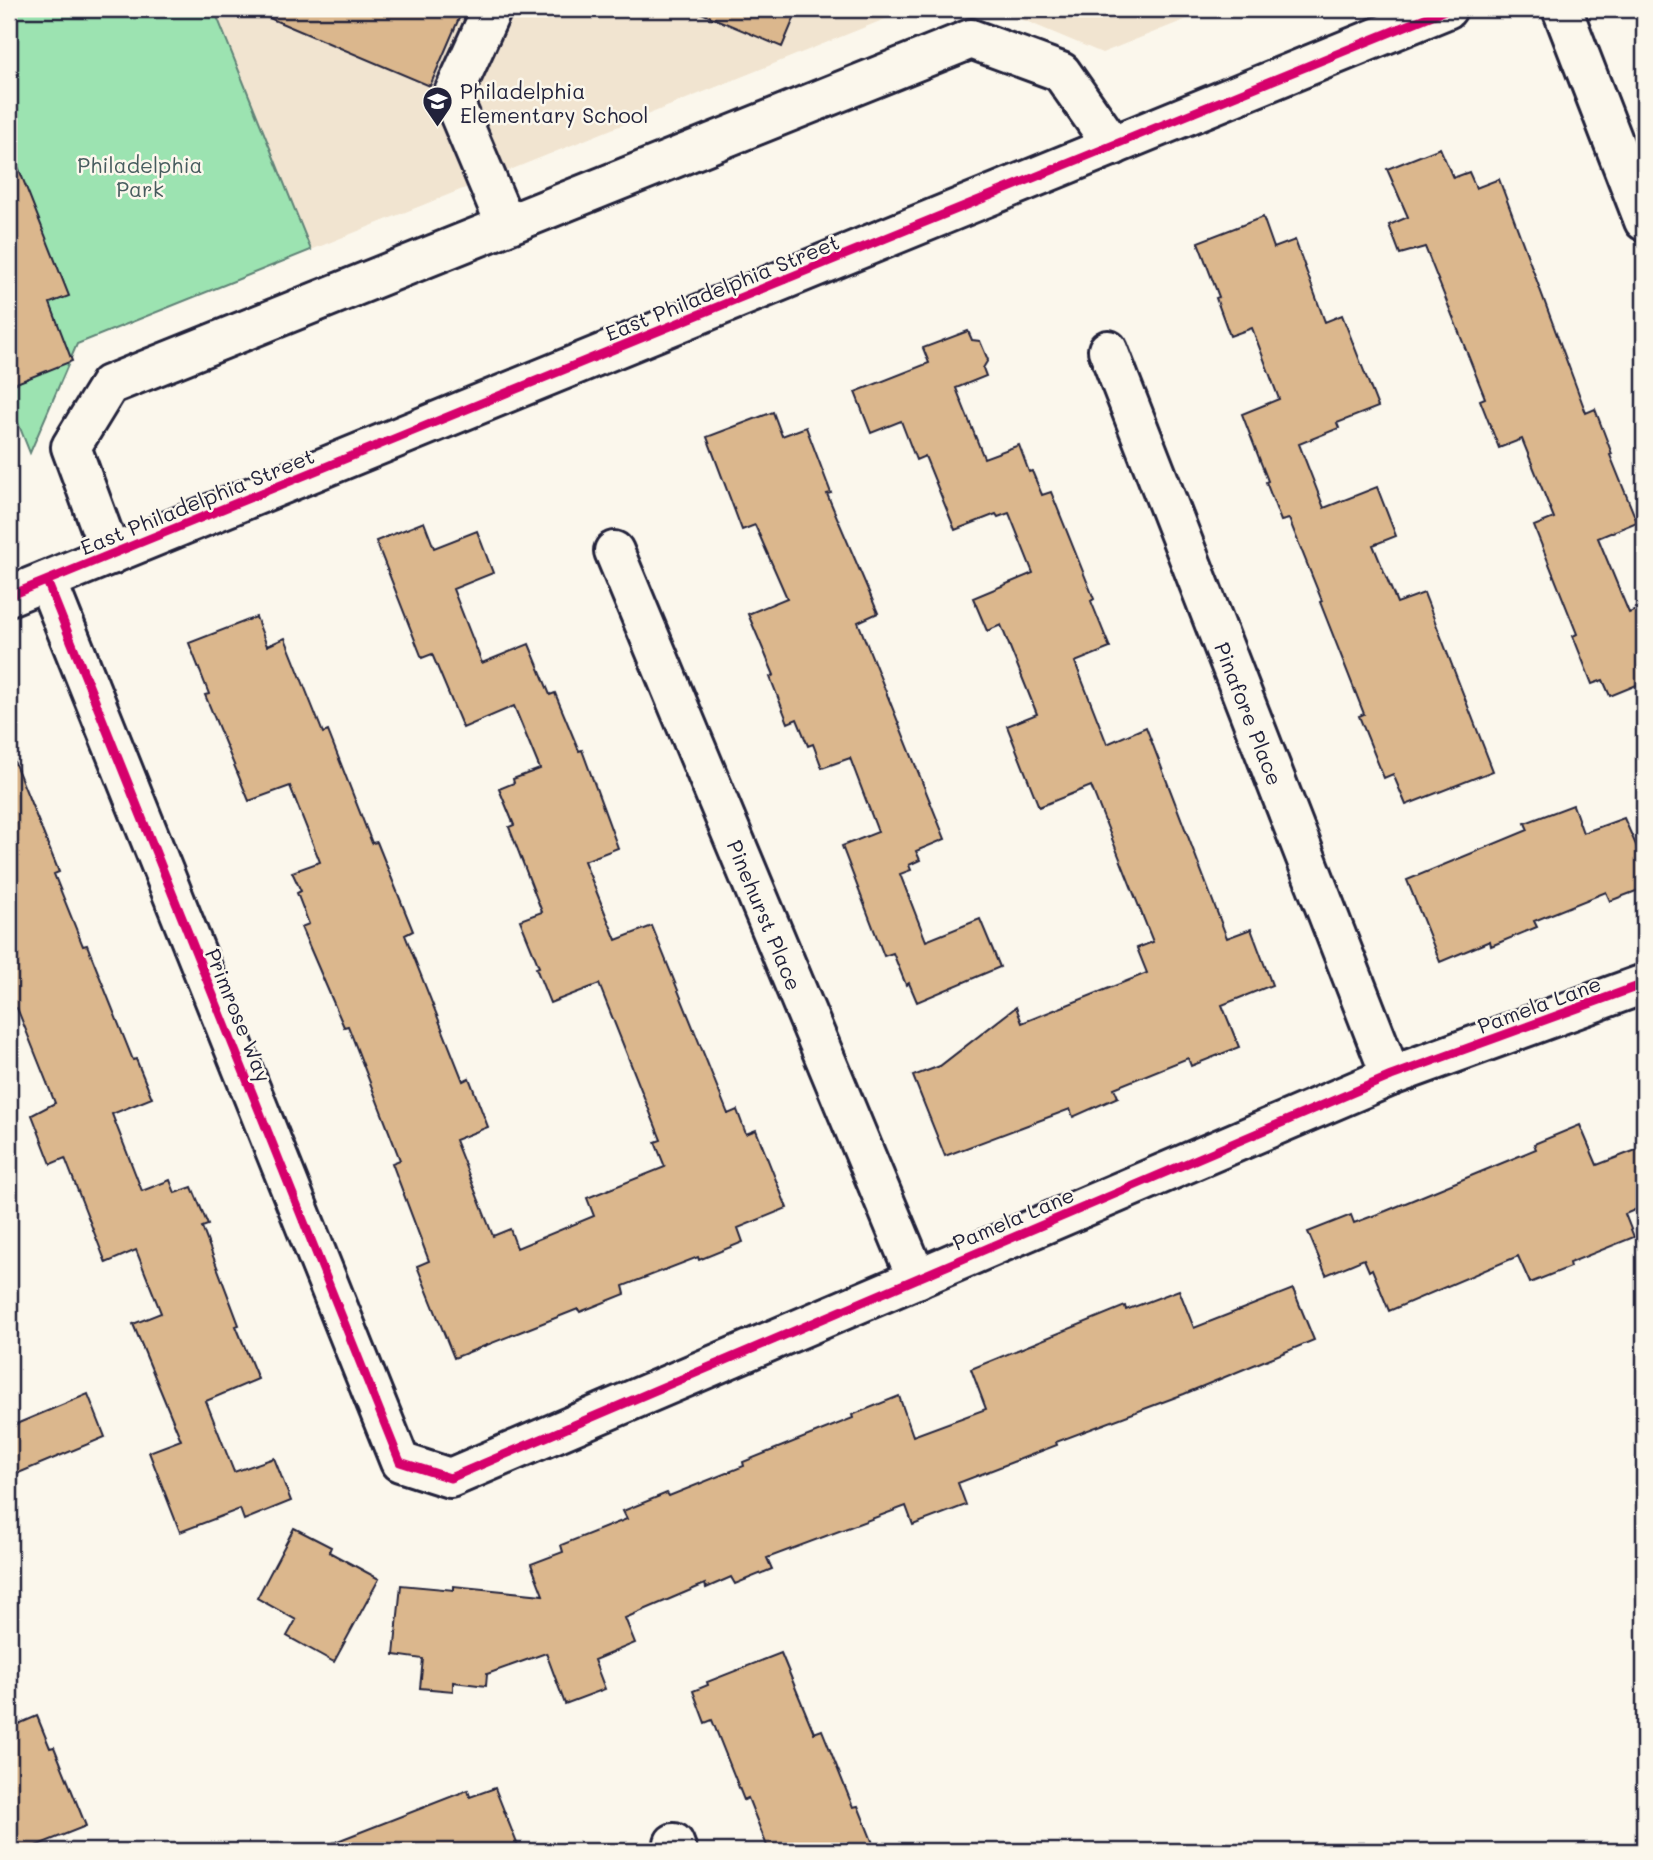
<svg xmlns="http://www.w3.org/2000/svg" width="1653" height="1860" font-family="Mali,sans-serif">
  <style>
    .built { fill: #f1e4d0 }
    .green { fill: #9ce3b1; stroke: #5f8276; stroke-width: 2 }
    .building { fill: #dbb78d; stroke: #22223b; stroke-width: 2 }
    .lines { fill: none; stroke-linecap: round; stroke-linejoin: round }
    .minor-casing { stroke: #22223b; stroke-width: 44 }
    .minor { stroke: #fbf7ec; stroke-width: 38 }
    .cycleway-casing { stroke: #fbf7ec; stroke-width: 13 }
    .cycleway { stroke: #d6006c; stroke-width: 9 }
    .labels { text-anchor: middle; dominant-baseline: central; stroke-width: 5; stroke-linejoin: round; paint-order: stroke }
    .poi-label { font-size: 21px; fill: #22223b; stroke: #fbf7ec; text-anchor: start }
    .park-label { font-size: 21px; fill: #475c5e; stroke: #fbf7ec }
    .street-label { font-size: 21px; fill: #22223b; stroke: #fbf7ec }
  </style>
  <rect width="100%" height="100%" fill="#fbf7ec"/>
  <filter id="ink" filterUnits="userSpaceOnUse"><feTurbulence type="fractalNoise" baseFrequency=".0143" numOctaves="2"/><feDisplacementMap in="SourceGraphic" scale="14" xChannelSelector="R" yChannelSelector="G"/><feConvolveMatrix kernelMatrix="1 2 1 2 8 2 1 2 1" color-interpolation-filters="sRGB"/></filter>
  <g filter="url(#ink)">
    <path class="built" d="M214 9H910L311 250Z
      M997 9H1212L1102 53Z"/>
    <path class="green" d="M9 9H214L311 250 77 344 30 453 9 400Z"/>
    <path class="building" d="M248 9H463L430 86Z
      M692 9H798L782 47Z
      M1440 148 1453 178 1469 172 1476 188 1499 179 1586 413 1595 409 1612 454 1610 455 1637 522 1598 538 1629 613 1644 607V682L1610 696 1603 680 1592 684 1573 636 1577 634 1534 526 1554 518 1522 439 1499 448 1480 400 1485 398 1425 247 1400 254 1389 225 1408 217 1387 169Z
      M9 149H11L69 296 50 303 72 361 9 386Z
      M1263 217 1274 248 1295 240 1325 322 1342 315 1378 407 1337 423 1339 428 1299 444 1324 508 1377 487 1396 536 1373 545 1397 603 1424 593 1493 771 1406 805 1393 774 1384 778 1359 716 1364 714 1320 602 1322 601 1289 519 1281 521 1266 482 1268 481 1242 414 1279 399 1252 328 1230 336 1216 298 1219 297 1198 242Z
      M968 331 972 340 980 341 988 360 983 368 986 376 956 388 984 458 1019 445 1029 472 1032 471 1042 495 1051 492 1094 599 1091 601 1110 648 1075 662 1107 744 1146 727 1227 938 1251 929 1272 985 1222 1005 1239 1047 1191 1066 1188 1058 1114 1088 1118 1097 1073 1117 1070 1109 945 1156 913 1076 940 1066 1016 1007 1022 1023 1147 973 1137 948 1153 942 1091 786 1039 807 1007 726 1037 714 1001 625 987 631 973 598 1033 573 1009 513 998 517 996 514 955 530 925 456 916 460 901 421 871 433 855 392 929 363 923 348Z
      M773 412 782 436 806 427 831 493 827 494 878 613 858 622 945 839 916 851 920 860 909 865 911 870 900 874 926 941 980 919 1000 967 917 1002 909 983 906 985 893 953 884 956 842 846 878 832 850 758 822 768 813 744 808 746 797 719 788 723 770 677 774 675 748 614 787 598 755 525 742 530 707 437Z
      M424 522 434 548 477 531 493 573 453 589 482 663 529 644 550 695 555 693 579 751 582 750 618 848 584 861 616 940 652 926 728 1114 737 1110 746 1134 756 1130 787 1208 738 1228 743 1242 699 1260 698 1257 623 1286 625 1294 580 1312 578 1309 454 1358 417 1266 429 1261 392 1163 400 1160 348 1026 344 1027 301 927 309 924 297 893 301 891 292 872 320 862 290 786 249 801 205 695 209 694 189 643 256 617 267 646 285 638 323 733 328 731 372 843 377 842 413 931 405 935 463 1081 469 1078 488 1127 455 1140 493 1236 510 1229 517 1248 594 1216 587 1198 665 1167 655 1142 661 1140 599 984 550 1003 536 968 539 967 520 920 542 912 509 827 514 825 499 789 514 783 513 779 540 769 514 706 463 728 432 654 422 658 376 541Z
      M9 749 59 872 54 874 83 946 87 945 133 1060 136 1059 152 1098 112 1114 142 1191 170 1180 175 1193 192 1187 208 1225 202 1227 239 1325 236 1326 258 1379 206 1401 234 1472 274 1458 291 1501 244 1520 240 1509 180 1532 149 1452 181 1440 133 1324 161 1313 136 1250 106 1263 65 1158 51 1164 32 1115 55 1103 17 1008 9 1011Z
      M1573 805 1583 833 1624 818 1644 863V888L1610 901 1606 892 1534 921 1537 927 1491 946 1490 941 1440 962 1407 880 1528 830 1525 823Z
      M1580 1125 1597 1165 1644 1147V1206L1625 1214 1634 1237 1569 1263 1570 1267 1530 1283 1518 1256 1389 1311 1372 1269 1369 1271 1364 1259 1326 1275 1308 1232 1351 1215 1354 1223 1386 1211 1536 1149 1534 1144Z
      M1293 1289 1314 1340 1184 1394 1056 1442 1057 1445 958 1483 966 1505 913 1525 906 1506 767 1558 772 1569 735 1584 731 1577 706 1588 705 1584 625 1618 635 1643 594 1660 605 1689 565 1704 546 1653 487 1674 486 1686 453 1682V1691L420 1688 423 1659 394 1655 401 1585 454 1590V1586L543 1595 531 1564 563 1552 561 1545 627 1519 623 1511 667 1493 669 1496 744 1466 743 1462 853 1418 852 1415 899 1396 913 1436 986 1409 971 1369 1125 1306 1126 1310 1179 1290 1194 1328Z
      M88 1394 105 1437 9 1477V1427Z
      M294 1528 331 1547 329 1552 379 1579 334 1662 287 1636 296 1620 257 1598Z
      M781 1653 814 1733 822 1730 853 1807 858 1806 876 1851H769L748 1798 744 1800 712 1720 705 1723 693 1691 708 1685 707 1682Z
      M37 1716 50 1748 54 1747 86 1826 23 1851H9V1728Z
      M495 1788 520 1851H317V1849L468 1790 470 1797Z"/>
    <g class="lines">
      <defs>
        <g id="minor">
          <path d="M492 9 452 97 506 225"/>
          <path d="M1562 9 1644 221"/>
          <path id="s1" d="M1108 350 1391 1076"/>
          <path id="s2" d="M614 551 917 1279"/>
          <path d="M111 555 71 447 109 385 971 39 1061 72 1113 146"/>
          <path d="M47 581 400 1462 450 1478 1391 1076 1644 984"/>
          <path d="M9 596 1447 9"/>
          <path d="M674 1843 677 1851"/>
        </g>
      </defs>
      <use href="#minor" class="minor-casing"/>
      <use href="#minor" class="minor"/>
      <defs>
        <path id="cycleway" d="M47 581 400 1462 450 1478 1391 1076 1644 984
          M9 596 1447 9"/>
      </defs>
      <use href="#cycleway" class="cycleway-casing"/>
      <use href="#cycleway" class="cycleway"/>
    </g>
  </g>
  <defs>
    <symbol id="school-pin" viewBox="-11 -11 22 30"><path d="M0 17L-7.5 6A9.5 9.5 0 1 1 7.5 6Z" fill="#22223b" stroke="#fbf7ec"/><path d="M0-5L7-2L0 1L-7-2ZM-4 1L0 2.5L4 1V4Q0 6-4 4Z" fill="#fff"/></symbol>
  </defs>
  <g fill-rule="evenodd">
    <use href="#school-pin" x="420" y="84" width="35" height="47"/>
  </g>
  <g class="labels">
    <g class="poi-label">
      <text x="460" y="90">Philadelphia<tspan x="460" dy="24">Elementary School</tspan></text>
    </g>
    <g class="park-label">
      <text x="140" y="164">Philadelphia<tspan x="140" dy="24">Park</tspan></text>
    </g>
    <g class="street-label">
      <text transform="translate(722 287) rotate(-22)">East Philadelphia Street</text>
      <text transform="translate(197 501) rotate(-22)">East Philadelphia Street</text>
      <text stroke="none"><textPath href="#s1" startOffset="390">Pinafore Place</textPath></text>
      <text stroke="none"><textPath href="#s2" startOffset="394">Pinehurst Place</textPath></text>
      <text transform="translate(1539 1004) rotate(-20)">Pamela Lane</text>
      <text transform="translate(239 1015) rotate(68)">Primrose Way</text>
      <text transform="translate(1013 1218) rotate(-23)">Pamela Lane</text>
    </g>
  </g>
  <rect width="1653" height="1860" fill="none" stroke="#fbf7ec" stroke-width="35"/>
  <rect x="18" y="18" width="1618" height="1825" fill="none" stroke="#22223b" stroke-width="2.5" filter="url(#ink)"/>
</svg>
